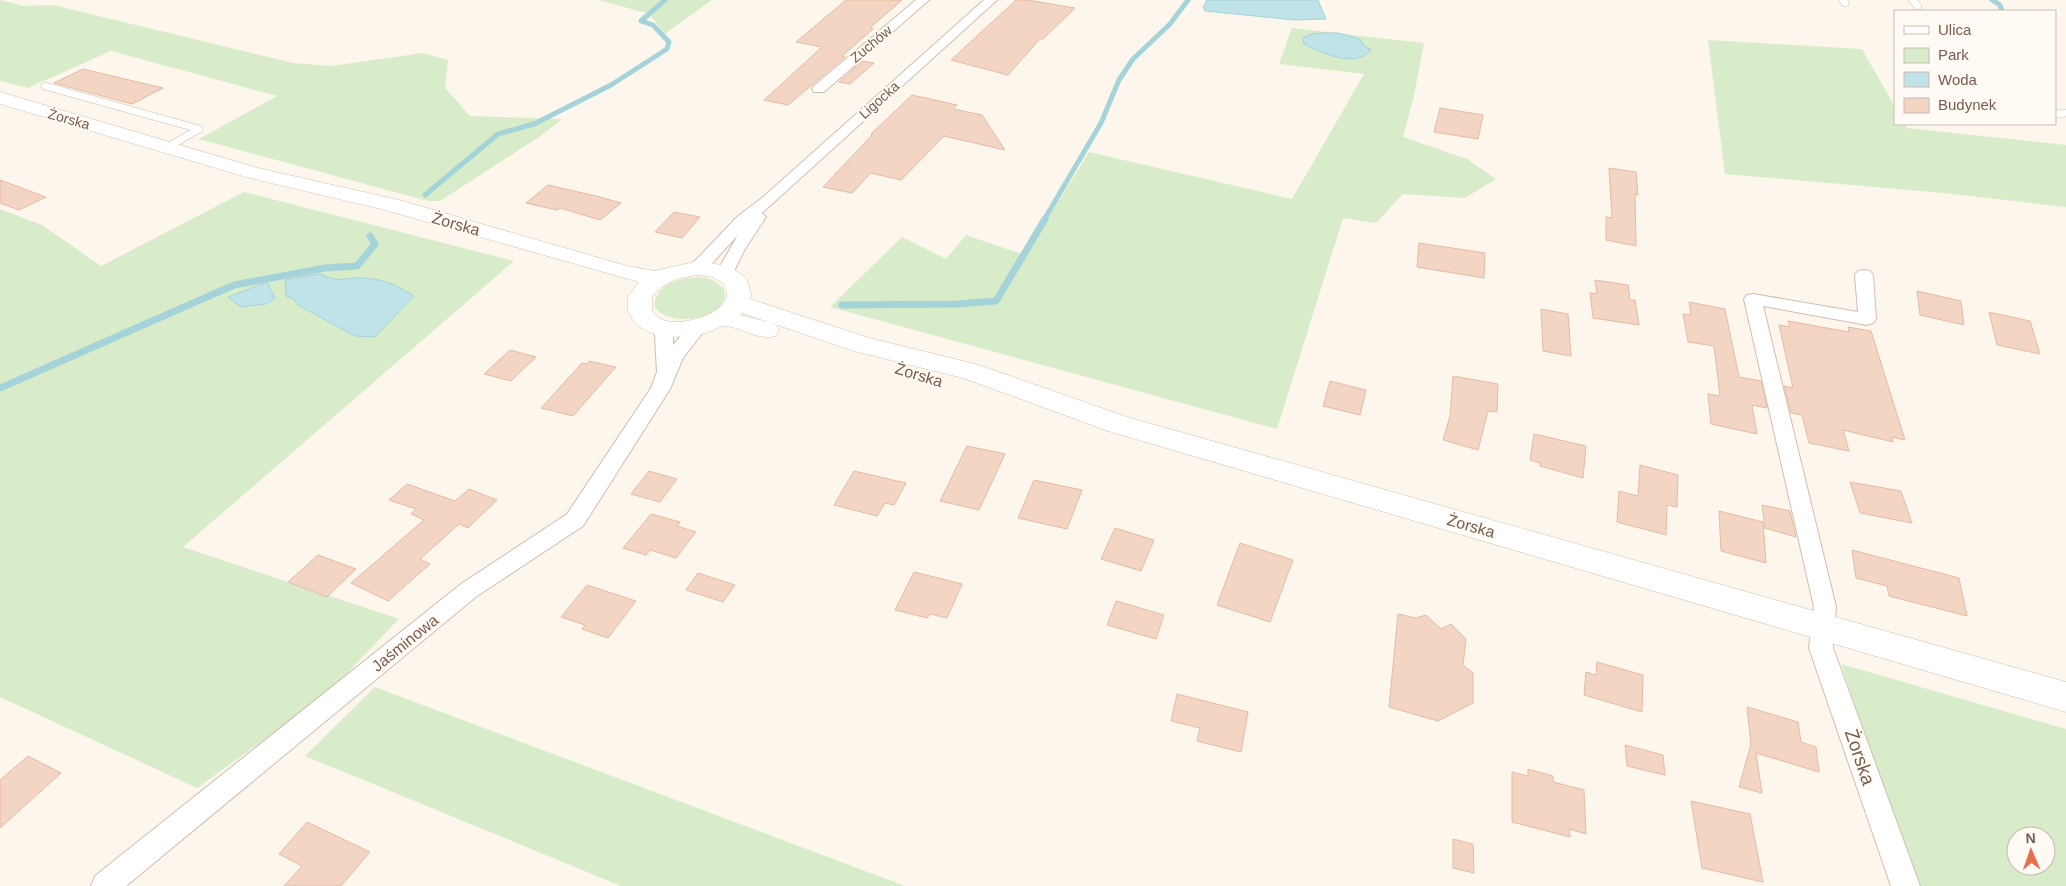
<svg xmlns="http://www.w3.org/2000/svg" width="2066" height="886" font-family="Arial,sans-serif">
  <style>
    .green { fill: #d8ecc9; fill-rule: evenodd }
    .water { fill: #bfe3e8; stroke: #a5d3da }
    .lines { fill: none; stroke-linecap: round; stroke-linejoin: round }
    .stream-far1 { stroke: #a5d3da; stroke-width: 5 }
    .stream { stroke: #a5d3da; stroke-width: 7 }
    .building { fill: #f3d5c3; stroke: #e6bba3 }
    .lane-casing { stroke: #d1beb0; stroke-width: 8 }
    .street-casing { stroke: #d1beb0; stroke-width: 2 }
    .secondary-casing { stroke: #d6c0b0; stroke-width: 1 }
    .lane { stroke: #fff; stroke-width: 7 }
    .street { fill: #fff; fill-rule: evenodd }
    .secondary { fill: #fff; fill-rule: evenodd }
    .labels { text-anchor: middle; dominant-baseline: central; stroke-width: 4; stroke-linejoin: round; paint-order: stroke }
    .far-street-label { font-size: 14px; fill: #7a5c4d; stroke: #fffaf3 }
    .street-label { font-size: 16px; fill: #7a5c4d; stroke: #fffaf3 }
    .near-street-label { font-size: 19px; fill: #7a5c4d; stroke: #fffaf3 }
  </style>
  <rect width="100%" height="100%" fill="#fdf6ec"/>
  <path class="green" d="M0 0 24 6 53 5 293 63 331 66 423 53 448 60 445 88 470 116 562 119 542 135 440 201H428L199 139 277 96 111 51 28 88 0 81Z
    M599 0H712L665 34 649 14Z
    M1292 28 1424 43 1414 96 1403 137 1467 159 1496 179 1465 198 1403 194 1376 223 1343 218 1277 429 830 307 902 237 946 259 966 235 1025 255 1089 152 1292 199 1364 74 1279 64Z
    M1708 40 1862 49 1895 107V124H1904L1907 128 2066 145V207L1943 193 1725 174Z
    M244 192 514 261 183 547 399 619 327 694 197 788 0 697V209L42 225 101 266Z
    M700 277 711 279 724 288C734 330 636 327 658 294 667 280 685 278 700 277Z
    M1841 664 2066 729V886H1915ZM2016 836H2046V866H2016Z
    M375 687 905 886H621L305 756Z"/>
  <path class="water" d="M1207 0H1318L1326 19 1295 20 1205 11 1203 7Z
    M1321 33H1338L1360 39 1364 46 1371 50C1355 69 1322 53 1304 44L1303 38 1312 34Z
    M320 274C343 284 341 277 362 278 384 279 397 285 414 296L375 337 355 336 298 305 293 298 286 296 285 280Z
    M267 282 275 298 266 304 241 307 228 297Z"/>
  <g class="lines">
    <path class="stream-far1" d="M1992 0 2000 5 2002 11
      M425 195 498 134 534 124 611 85 667 49 669 42 653 25 641 21 665 0
      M1044 220 1101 123 1119 80 1133 59 1170 24 1188 0"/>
    <path class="stream" d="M842 305 957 304 996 301 1045 219
      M0 388 234 285 325 268 357 266 375 244 370 236"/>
  </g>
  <path class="building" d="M846 0H902L872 26 871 29H873L842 56 845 57 788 105 764 100 822 47 796 42Z
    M1016 0H1028L1075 8 1043 39H1040L1008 75 951 60Z
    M862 61 874 63 850 84 839 82Z
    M83 69 163 88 132 104 54 83Z
    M912 95 957 105 953 109 982 115 1005 150 944 136 901 180 871 173 852 193 823 187 872 135 871 134Z
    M1440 108 1483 115 1478 139 1434 132Z
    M1609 168 1636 172 1638 195 1635 194 1636 246 1606 240V217L1612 218Z
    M0 180 46 197 19 210 0 203Z
    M548 185 600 197 621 203 600 220 560 208 557 210 526 203Z
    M674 212 700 217 682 238 655 232Z
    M1419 243 1485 253 1484 278 1417 267Z
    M1595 280 1628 285 1630 300H1635L1639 325 1593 318 1590 293 1597 294Z
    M1917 291 1961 301 1964 325 1920 315Z
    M1689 302 1725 309 1739 377 1761 381 1767 408 1752 405 1757 434 1711 424 1708 394 1720 396 1714 346 1688 342 1683 314 1691 315Z
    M1541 309 1568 314 1571 356 1543 351Z
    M1989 312 2030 321 2040 354 1997 345Z
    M1788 321 1849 332 1848 327 1871 331 1905 440 1892 437 1893 442 1843 430 1849 451 1809 443 1802 415 1791 413 1784 386 1793 388 1779 325 1790 327Z
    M510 350 536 357 511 381 484 374Z
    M589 361 616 367 573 416 541 408 582 363 586 364Z
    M1453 376 1498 384 1497 412 1488 411 1478 450 1443 440 1450 416Z
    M1330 381 1366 390 1360 415 1323 406Z
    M1534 434 1586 446 1583 478 1540 466V463L1530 460Z
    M967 446 1005 454 979 510 940 501Z
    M1640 465 1678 475 1677 507 1667 505 1666 535 1617 522 1619 491 1638 496Z
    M649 471 677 479 660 502 631 494Z
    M854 471 906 483 894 505 885 503 877 516 834 505Z
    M1034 480 1082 490 1067 529 1018 518Z
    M1850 482 1901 491 1912 523 1860 513Z
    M407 484 455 501 469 489 497 500 468 528 459 524 420 559 430 564 388 601 351 583 424 520 411 514 416 509 389 500Z
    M1762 505 1790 511 1796 537 1765 528Z
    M1719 511 1763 522 1766 563 1721 551Z
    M651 514 680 522 677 526 696 532 676 558 650 550 646 555 623 548Z
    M1115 528 1154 540 1141 571 1101 559Z
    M1240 543 1293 560 1270 622 1217 605Z
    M1852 550 1959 578 1967 616 1889 596 1887 586 1856 578Z
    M318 555 356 569 327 597 288 582Z
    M914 572 962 584 947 618 930 614 927 618 895 610Z
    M698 573 735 585 723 602 686 590Z
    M587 585 636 601 608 638 582 629 585 625 561 617Z
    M1116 601 1164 615 1156 639 1107 625Z
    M1398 614 1416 618 1426 615 1441 629 1451 624 1466 639 1463 665 1473 673V703L1438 721 1389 707Z
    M1597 662 1643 675 1642 712 1584 695 1586 672 1596 675Z
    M1177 694 1248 712 1241 752 1197 741 1200 728 1171 721Z
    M1747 707 1798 722 1801 742 1816 747 1819 772 1756 753 1762 793 1739 787 1751 744Z
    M1625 745 1663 755 1665 775 1627 766Z
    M28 756 61 773 0 828V780Z
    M1528 769 1553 776V782L1584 790 1586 834 1569 829 1570 837 1512 822V772L1528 776Z
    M1691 801 1750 814 1763 882 1702 868Z
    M307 822 370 852 341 886H284L302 866 279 854Z
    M1453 839 1473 844 1474 873 1453 868Z"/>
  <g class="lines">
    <defs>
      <path id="lane" d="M1843 0 1845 3
        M1912 0 1918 6
        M45 86 199 129 166 148
        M2055 114 2066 113"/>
      <path id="street" d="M916 0H929L824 92H814L812 89 814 86Z
        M984 0H997L762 213 766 217 745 249 731 277H719L716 273 738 235 704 272H692L690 268 692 264 738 216 762 198Z
        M1864 270 1870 271 1873 275 1876 319 1873 323 1867 325 1763 306 1836 607 1833 648 1920 886H1891L1809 648 1814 607 1744 299 1747 295 1753 294 1858 312 1855 275 1858 271Z
        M698 321 704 323 707 327 683 358 670 389 583 526 477 596 126 886H91L95 876 461 584 567 514 651 388 657 372 655 336 652 328 655 324 661 322 667 324 673 336V345L692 323Z"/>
      <path id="secondary" d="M0 92 258 168 399 200 627 266 655 271 698 261 727 266 743 275 747 280 751 294 750 299 869 338 979 365 1127 417 2066 682V712L1108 431 963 378 854 351 742 313 740 315 776 324 779 330 776 336C756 341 740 326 724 326 718 327 711 331 706 333 678 339 641 341 628 311V297L639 282 385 210 246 177 0 104ZM698 275 713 277 724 284C725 287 728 292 727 295 724 316 677 328 661 319 657 317 654 313 652 311V297C663 282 680 277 698 275Z"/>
    </defs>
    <use href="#lane" class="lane-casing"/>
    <use href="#street" class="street-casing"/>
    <use href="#secondary" class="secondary-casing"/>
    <use href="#lane" class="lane"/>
    <use href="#street" class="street"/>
    <use href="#secondary" class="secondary"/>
  </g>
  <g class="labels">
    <g class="far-street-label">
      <text transform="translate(871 44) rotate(-40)">Zuchów</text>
      <text transform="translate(879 100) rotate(-42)">Ligocka</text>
      <text transform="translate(69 119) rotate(16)">Żorska</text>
    </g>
    <g class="street-label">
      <text transform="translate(456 224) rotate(16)">Żorska</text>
      <text transform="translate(919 375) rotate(17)">Żorska</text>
      <text transform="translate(1471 526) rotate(16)">Żorska</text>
      <text transform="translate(405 643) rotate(-39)">Jaśminowa</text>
    </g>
    <g class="near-street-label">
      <text transform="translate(1860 757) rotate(71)">Żorska</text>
    </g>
  </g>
  <rect x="1894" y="10" width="162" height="115" fill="#fffaf3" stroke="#cabbb1"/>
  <rect x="1904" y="26" width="25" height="8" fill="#ffffff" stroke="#cabbb1"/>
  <text x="1938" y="35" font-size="15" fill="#7a5c4d">Ulica</text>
  <rect x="1904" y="48" width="25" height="15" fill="#d8ecc9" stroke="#cabbb1"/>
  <text x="1938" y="60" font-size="15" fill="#7a5c4d">Park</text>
  <rect x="1904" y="72" width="25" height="15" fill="#bfe3e8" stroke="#cabbb1"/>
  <text x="1938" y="85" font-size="15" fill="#7a5c4d">Woda</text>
  <rect x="1904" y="98" width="25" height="15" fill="#f3d5c3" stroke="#cabbb1"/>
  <text x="1938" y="110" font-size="15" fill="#7a5c4d">Budynek</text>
  <g transform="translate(2031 851) rotate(358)"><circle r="24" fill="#fffaf3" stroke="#cabbb1"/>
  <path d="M0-4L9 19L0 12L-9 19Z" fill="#e76f51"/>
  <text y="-8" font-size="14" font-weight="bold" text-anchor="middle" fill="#7a5c4d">N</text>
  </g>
</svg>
